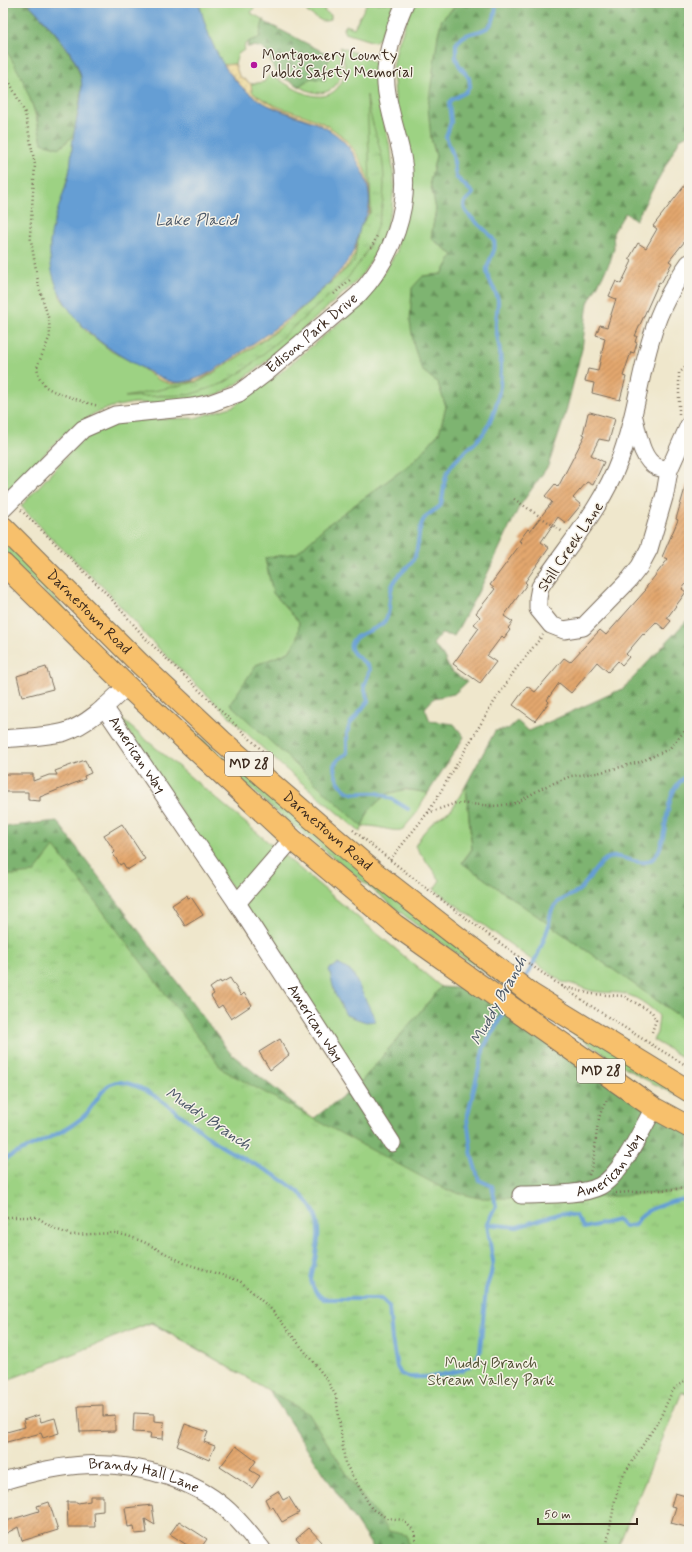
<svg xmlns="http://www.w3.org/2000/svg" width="692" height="1552" font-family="Mynerve,sans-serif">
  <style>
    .green { fill: #9dd283; stroke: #6c7e50 }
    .forest { fill: url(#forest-firs); stroke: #5c6f48 }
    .sand { fill: url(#sand-dots); stroke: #94825e }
    .park { fill: url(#park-tufts); stroke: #6c7e50 }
    .water { fill: #659ed4; stroke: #506479 }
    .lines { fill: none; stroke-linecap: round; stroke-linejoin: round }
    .stream { stroke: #659ed4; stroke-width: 4 }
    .building { fill: url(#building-hatch) }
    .minor-casing { stroke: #7a6c5b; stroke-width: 19 }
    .major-casing { stroke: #7a6c5b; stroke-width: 23 }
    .path { stroke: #7a6c5b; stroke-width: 2.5; stroke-dasharray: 1 3; stroke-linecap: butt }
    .minor { stroke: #fff; stroke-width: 17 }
    .major { stroke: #f7c06c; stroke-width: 21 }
    .poi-dot { fill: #b5179e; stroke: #f7f3e8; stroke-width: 1.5 }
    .labels { text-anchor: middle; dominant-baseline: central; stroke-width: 3; stroke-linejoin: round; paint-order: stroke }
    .shield { fill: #f7f3e8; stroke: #73665b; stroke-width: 1 }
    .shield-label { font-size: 14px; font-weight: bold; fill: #3b2a1e }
    .poi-label { font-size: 15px; fill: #3b2a1e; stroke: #f7f3e8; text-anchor: start }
    .street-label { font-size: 15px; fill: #3b2a1e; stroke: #f7f3e8 }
    .park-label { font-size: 15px; fill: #545437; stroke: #f7f3e8 }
    .water-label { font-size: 16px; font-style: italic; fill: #4c5867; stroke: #f7f3e8 }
  </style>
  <defs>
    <pattern id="forest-firs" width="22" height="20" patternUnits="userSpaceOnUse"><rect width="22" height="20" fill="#7eb471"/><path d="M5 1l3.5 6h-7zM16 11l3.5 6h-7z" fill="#68935c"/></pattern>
    <pattern id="sand-dots" width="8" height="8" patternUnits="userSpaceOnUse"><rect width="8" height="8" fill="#eeda9e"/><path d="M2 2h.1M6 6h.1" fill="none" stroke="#cdbb88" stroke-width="1.8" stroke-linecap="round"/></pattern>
    <pattern id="park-tufts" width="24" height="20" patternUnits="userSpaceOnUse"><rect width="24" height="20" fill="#9dd283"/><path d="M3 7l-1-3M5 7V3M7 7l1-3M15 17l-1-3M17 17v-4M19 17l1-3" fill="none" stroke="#88b471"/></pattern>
    <pattern id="building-hatch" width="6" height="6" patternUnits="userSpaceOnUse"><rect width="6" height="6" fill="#e3a76e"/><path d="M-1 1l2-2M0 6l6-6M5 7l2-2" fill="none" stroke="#b9885a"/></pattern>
  </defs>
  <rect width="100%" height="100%" fill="#f7f3e8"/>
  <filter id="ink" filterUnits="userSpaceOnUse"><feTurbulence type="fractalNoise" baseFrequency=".025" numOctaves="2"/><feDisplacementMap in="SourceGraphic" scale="8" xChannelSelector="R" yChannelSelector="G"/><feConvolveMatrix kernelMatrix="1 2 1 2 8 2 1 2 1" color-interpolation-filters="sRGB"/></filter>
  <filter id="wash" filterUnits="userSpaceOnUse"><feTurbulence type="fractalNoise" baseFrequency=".012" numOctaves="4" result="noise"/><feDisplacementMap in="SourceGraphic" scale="16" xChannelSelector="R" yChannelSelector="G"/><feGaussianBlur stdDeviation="0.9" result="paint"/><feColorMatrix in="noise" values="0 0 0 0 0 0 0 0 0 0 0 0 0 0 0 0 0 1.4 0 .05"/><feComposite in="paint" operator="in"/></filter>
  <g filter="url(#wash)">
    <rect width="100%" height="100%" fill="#efe7cc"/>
    <path class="green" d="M199 3H257L251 13 264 20 259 38 245 44 244 50 238 54 235 64 223 65C211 47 205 24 199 3Z
      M320 3H328L324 11 331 15V19L328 21H322L307 12 308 5 318 8Z
      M367 3H394L380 38 374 42 345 33 343 30 346 25 354 28Z
      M413 3H459L442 19 438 35 431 138 436 156 430 182 436 209 431 238 453 255 442 274 423 276 422 370 438 383 446 407 439 433 413 462 326 526 297 553 265 559 273 593 299 622 298 638 289 652 256 665 362 826C365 821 366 814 370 809 387 787 404 788 428 793L415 815 402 830C389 832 378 825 364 826L360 832 282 766 254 740 149 639 106 590 50 537 21 506 78 444 99 430 111 424 134 420 195 418 234 406 280 373 353 311 372 291 397 251 395 96 393 68 397 47Z
      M3 44C22 65 37 116 42 143L60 148 74 135 70 169 50 243 60 297 86 331 111 351 139 366 157 379 171 384 197 381 208 376 284 325 348 265 355 253 369 214 371 201 370 187 350 145 341 135 321 122 275 106 254 94 252 92 251 84 264 82 269 75C274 75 278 79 283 82 299 92 325 106 339 86 349 74 344 60 340 47L372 60 375 63 379 103 391 151 394 183 392 207 380 247 359 279 278 352 237 384 219 394 170 404 134 403 112 407 95 413 76 425 60 438 12 488 4 492Z
      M335 50C348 61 341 89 325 92 316 95 306 90 298 86L311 78 325 80 327 63Z
      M3 545 10 548 36 571 45 587 87 633 13 562 3 548Z
      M157 700 235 767 678 1096 639 1076 553 1021 415 924 270 806Z
      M119 717 441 987 360 1083Z
      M466 785 472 849 462 862 689 1023V1061L653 1040 657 1033 659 1016C649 1005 635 995 620 993 610 992 601 993 592 991 582 988 573 983 562 982L434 889 440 880 415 846 423 833 434 821 452 809Z"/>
    <path class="forest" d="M3 3H28L55 33 73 58 82 79 81 95 74 135 60 148 42 143 37 117 22 78 3 44Z
      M459 3H689V134L680 139 636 220 625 213 613 233 614 248 610 262 588 303 582 349 564 419 548 466 519 507 482 585 454 636 441 634 433 644 444 657 450 670 467 682 454 694 434 698 425 708 430 721 454 724 464 737 428 793 406 789 387 794 370 809 362 826 230 704 256 665 289 652 298 638 299 622 273 593 265 558 297 553 326 526 413 462 439 433 446 407 438 383 422 370 414 347 410 321 412 288 423 276 442 274 453 255 431 238 436 209 430 182 436 156 431 138 428 107 438 35 442 19Z
      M263 21 331 56 327 63 325 80 311 78 299 86C293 82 284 80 279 75 266 63 274 43 247 47L249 41 259 38Z
      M689 618V1023L462 863 472 849 466 785 495 731 508 729 517 721 529 731 624 688Z
      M57 821 230 1053 313 1119 360 1083 441 987 486 990 689 1127V1395L670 1388 603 1549H374L268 1389 151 1323 3 1376V827Z"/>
    <path class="sand" d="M235 64 239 76 251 84 252 92 254 94C261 98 268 103 276 106 291 112 307 115 322 123 356 140 375 176 369 214L368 185 354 154 342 139 318 123 259 102 242 87 223 65Z
      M360 225H362L359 241 355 253 348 265 336 278 284 325 220 369 197 381 171 384 157 379 139 366 171 382 193 380 208 374 285 321 337 274 355 249Z"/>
    <path class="park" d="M367 95C369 117 378 137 382 158 390 206 374 253 339 287L246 369 222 384 189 395 125 397 201 381 273 334 354 262 360 227 371 211Z
      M54 847 223 1070 446 1190 478 1198 575 1199 665 1193 689 1190V1394L682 1392 617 1549H409L407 1535 389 1531 354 1485 309 1414 152 1322 3 1382V876L34 873Z"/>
    <path class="water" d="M28 3H199C213 56 233 95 287 113 307 120 327 125 342 140 358 155 376 193 367 214 365 219 361 223 360 228 357 238 356 248 350 257 332 287 281 325 251 345 231 359 195 389 169 381 155 376 141 367 128 360 85 336 46 296 50 243 52 220 64 196 69 174 72 160 71 146 74 133 77 115 84 95 81 77 76 52 45 21 28 3Z
      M338 964 352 972 376 1021 366 1022 346 1015 335 994 329 969Z"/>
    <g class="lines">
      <path class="stream" d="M408 809C398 803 389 796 377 793 363 791 350 799 341 785 336 779 334 773 334 765L338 760 347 753V733L350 724 368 701 364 686 370 670C367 660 348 655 351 644 355 631 381 632 387 617 391 607 388 594 393 584 397 575 407 569 413 560 421 546 416 530 424 519 428 513 435 511 440 506 445 495 442 482 448 471 457 454 475 447 485 431 499 407 503 380 500 352 499 344 497 336 496 328 495 319 498 310 498 301 497 290 487 281 487 270 488 259 497 252 494 241 490 229 458 214 465 202 467 198 471 197 473 193L456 177 453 155 446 137 451 122 449 103 451 100 466 92 470 86 469 78 459 65 456 58V44C471 22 495 44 496 3
        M524 980C534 964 542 947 548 928 550 923 549 916 552 910 557 899 569 898 578 891 589 882 594 867 606 859 621 849 645 876 658 852 669 834 663 784 689 776
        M3 1163 7 1158C31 1145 67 1133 86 1114 95 1105 103 1083 117 1082 147 1080 196 1130 221 1146 242 1159 268 1169 287 1183 298 1191 310 1201 315 1214 321 1230 317 1249 314 1265 313 1269 311 1276 311 1280 312 1288 318 1295 324 1299H381L389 1307 392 1340 397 1367 401 1374 409 1377H431L462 1370 469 1367 476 1360 480 1351 486 1289 491 1274 493 1261 487 1224 496 1206 492 1186 479 1180 472 1157 467 1118 484 1047 505 1010
        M487 1224 517 1227 561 1213 576 1216 584 1228 618 1220 625 1227 635 1225C637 1222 640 1217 643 1214 651 1208 680 1197 689 1200"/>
    </g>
    <g id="blocks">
      <path class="building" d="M689 180V236L669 261 672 263 661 283 659 282 635 336H637L635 342 637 343 634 353 631 352 623 376 626 377 620 400 592 393 594 383 585 381 588 369 598 371 605 338 596 335 600 325 607 327 616 299 609 296 616 281 621 284 632 261 629 259 638 243 646 248 657 229 653 226Z
        M590 412 615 419 609 441 599 439 591 455 604 462 593 485 587 482 573 498 581 505 566 523 558 517 541 542 549 548 525 582 527 584 504 616 513 622 508 628 510 630 504 638 502 636 487 656 496 662 480 683 453 664 479 628 474 624 480 617 476 613 495 589 490 585 522 542 519 541 528 529 530 531 552 502 545 496 555 484 558 487 585 435 583 434 588 413Z
        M686 485H689V580L682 589 686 592 667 618 671 621 664 629 656 622 644 635 643 634 626 654 629 657 622 665 618 661 608 672 597 662 571 693 559 683 547 700 549 702 535 721 513 705 527 686 535 692 564 658 570 662 600 630 606 635 645 591 644 590 668 559 662 557 678 520 676 519Z
        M46 667 53 689 22 697 17 676Z
        M85 760 91 773 84 776 85 779 40 797V801L28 800V792H4V774H33V781L49 775H57L55 771Z
        M122 824 145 859 127 870 123 863 120 865 113 854 115 852 104 835Z
        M187 895 188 898 191 897 203 915 185 926 172 905Z
        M230 978 241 996 244 993 252 1005 231 1019 222 1005 218 1008 211 996 214 994 210 988 220 981 221 983Z
        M280 1039 289 1055 270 1070 259 1052Z
        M103 1405V1416L115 1415V1431L80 1432 78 1406Z
        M134 1413 154 1414V1421L164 1422 163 1439 150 1438 151 1433 133 1432Z
        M39 1415 41 1422 55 1418 59 1433 43 1438 41 1433 3 1443V1433L25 1427 23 1420Z
        M185 1424 208 1432 204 1442 215 1446 209 1460 177 1446Z
        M236 1446 256 1461 250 1470 260 1476 252 1488 220 1467Z
        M278 1491 283 1500 289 1497 299 1513 282 1522 273 1507 270 1509 265 1499Z
        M675 1493 689 1497V1518L686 1527 671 1523 676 1507 671 1506Z
        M90 1496H103V1511L94 1512 95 1527H68L67 1502H77L78 1503 90 1501Z
        M49 1502 58 1530 22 1541 18 1527 3 1535V1522L39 1511 37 1506Z
        M152 1505 155 1525 145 1519 147 1533 135 1534 134 1526 128 1527 125 1508Z
        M179 1521 207 1539 200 1549H193L170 1534Z
        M309 1528 322 1542 314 1549H305L296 1539Z"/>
    </g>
  </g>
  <g filter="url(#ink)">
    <use href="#blocks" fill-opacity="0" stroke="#7a6c5b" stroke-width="1"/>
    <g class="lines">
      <defs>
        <g id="minor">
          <path d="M689 263C674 284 660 308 653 333 639 375 636 418 620 459 602 508 568 545 540 587L538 598V609L551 625 564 630 583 627 629 580 640 566 649 549 665 494 669 470 689 425"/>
          <path d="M634 418C638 433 641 460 657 467 661 468 665 469 669 470"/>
          <path id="s1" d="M3 509 83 429 115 415 193 407 211 403 239 393 267 372 358 295C392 259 412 206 402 156 397 132 388 109 386 85 384 57 394 29 405 3"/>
          <path id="s2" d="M104 707 237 903 392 1143"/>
          <path d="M3 739C22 737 47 737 65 732 89 724 109 703 127 686"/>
          <path d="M237 903 292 839"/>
          <path id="s3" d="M521 1195C543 1194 581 1196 600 1186 621 1175 642 1129 654 1108"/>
          <path id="s4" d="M3 1481C63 1463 110 1457 170 1477 189 1484 208 1493 223 1506 238 1518 250 1534 262 1549"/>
        </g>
        <g id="major">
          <path id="s5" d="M3 527 139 663 222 741 374 872 531 994 689 1091"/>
          <path d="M3 564 127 686 292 839 395 925 654 1108 689 1127"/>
        </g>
      </defs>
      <use href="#minor" class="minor-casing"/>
      <use href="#major" class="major-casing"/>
      <path class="path" d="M3 69 25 113 35 165 30 235 39 287 49 320 50 336 37 367 39 377 46 387 53 391 84 402 99 406
        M371 248 378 234
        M334 294 351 279
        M679 414V373L689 364
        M514 499 563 532
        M21 510 106 593 147 640 271 759
        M428 813 456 803 496 806 516 803 544 787 571 776 597 773 640 762 669 749 689 726
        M353 830C460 917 570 997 689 1067
        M390 860 429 811 489 710 515 670 543 635
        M562 986 591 994 623 996 652 1012 656 1020 652 1032
        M589 1175C599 1151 592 1122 607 1100
        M616 1193 689 1188
        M3 1217H37L53 1228 71 1235 115 1233 128 1236 144 1242 184 1263 240 1281 272 1310 325 1377 336 1396 345 1463 372 1509 387 1518 403 1520 414 1531 417 1549
        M606 1549 615 1500 622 1477 659 1420 673 1390 689 1377"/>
      <use href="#minor" class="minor"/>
      <use href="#major" class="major"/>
    </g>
  </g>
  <circle class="poi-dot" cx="254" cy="65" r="4"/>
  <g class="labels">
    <g class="shield">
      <rect x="225" y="752" width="48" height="24" rx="3"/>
      <rect x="577" y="1059" width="48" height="24" rx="3"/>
    </g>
    <g class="shield-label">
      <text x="249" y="764">MD 28</text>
      <text x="601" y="1071">MD 28</text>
    </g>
    <g class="poi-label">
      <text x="262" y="56">Montgomery County<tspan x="262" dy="17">Public Safety Memorial</tspan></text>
    </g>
    <g class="street-label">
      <text stroke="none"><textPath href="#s1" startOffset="369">Edison Park Drive</textPath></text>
      <text transform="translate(571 547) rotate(-56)">Still Creek Lane</text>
      <text stroke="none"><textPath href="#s5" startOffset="121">Darnestown Road</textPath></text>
      <text stroke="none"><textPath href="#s2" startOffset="58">American Way</textPath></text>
      <text stroke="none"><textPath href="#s5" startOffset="445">Darnestown Road</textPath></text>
      <text stroke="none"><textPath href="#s2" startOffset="380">American Way</textPath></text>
      <text stroke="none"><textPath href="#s3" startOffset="100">American Way</textPath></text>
      <text stroke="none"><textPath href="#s4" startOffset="144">Brandy Hall Lane</textPath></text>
    </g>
    <g class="park-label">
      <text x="491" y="1364">Muddy Branch<tspan x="491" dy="17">Stream Valley Park</tspan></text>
    </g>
    <g class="water-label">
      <text x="196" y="220">Lake Placid</text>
      <text transform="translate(499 1001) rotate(-61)">Muddy Branch</text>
      <text transform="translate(208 1119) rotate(34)">Muddy Branch</text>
    </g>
  </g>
  <rect width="692" height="1552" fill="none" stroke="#f7f3e8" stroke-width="16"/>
  <path d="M538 1518v6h99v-6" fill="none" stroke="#3b2a1e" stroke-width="2"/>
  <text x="544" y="1518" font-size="12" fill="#3b2a1e" stroke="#f7f3e8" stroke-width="3" paint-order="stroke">50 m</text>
</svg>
